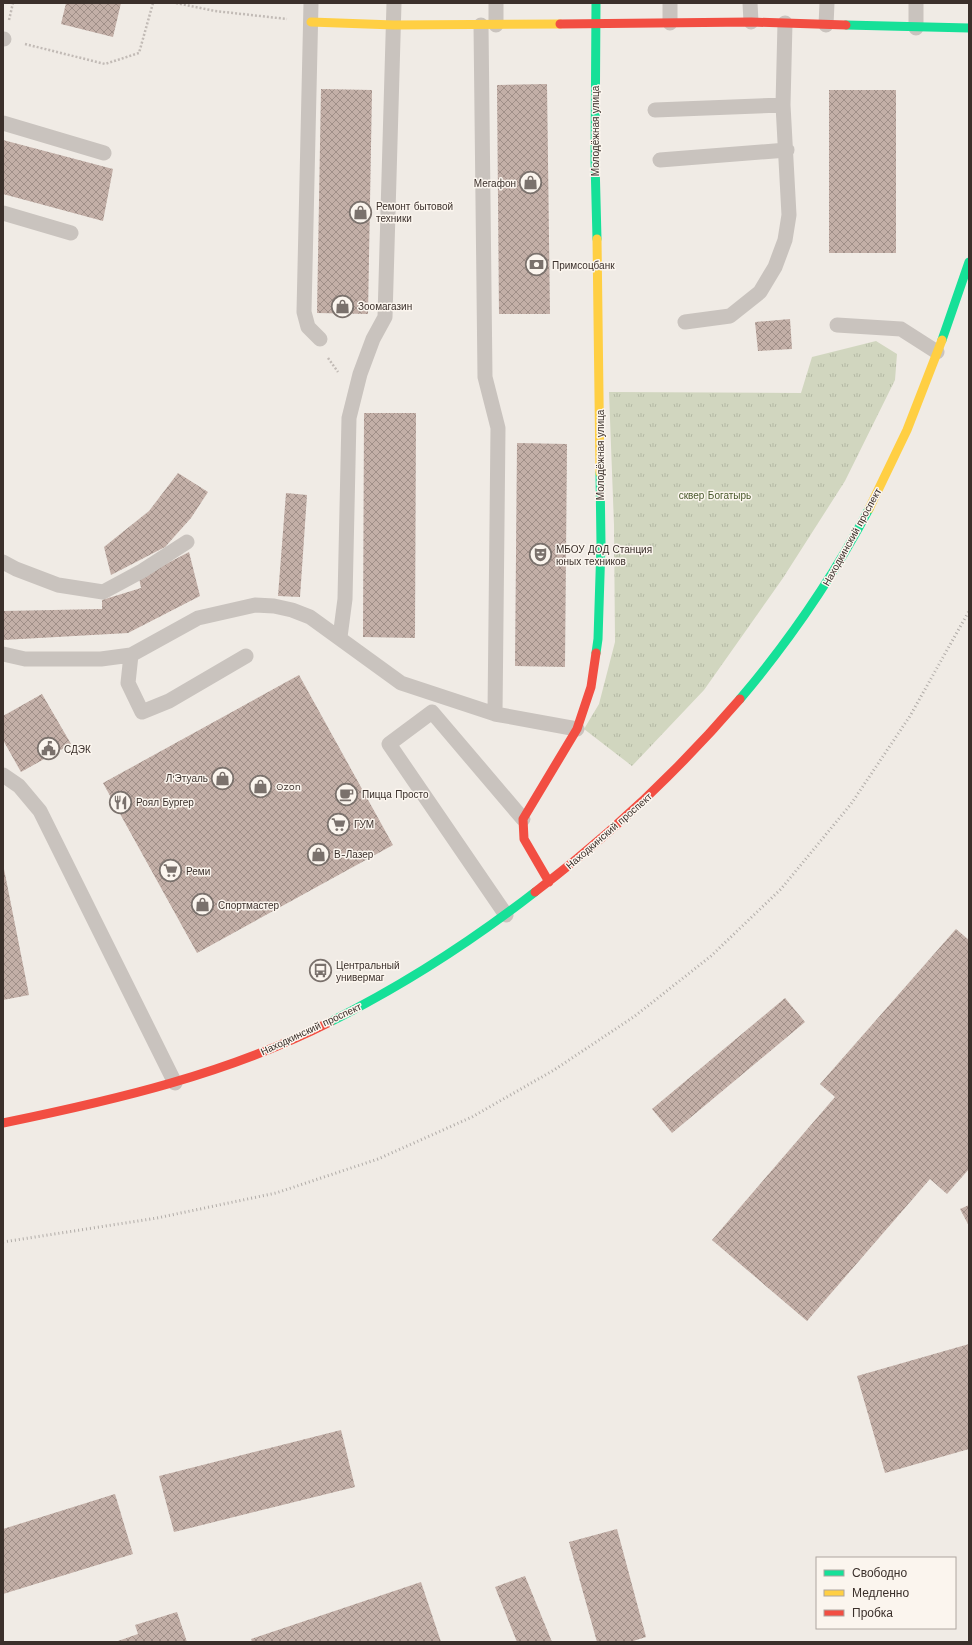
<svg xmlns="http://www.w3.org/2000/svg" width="972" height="1645" font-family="'Work Sans',sans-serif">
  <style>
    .park { fill: url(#park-tufts) }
    .building { fill: url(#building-cross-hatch) }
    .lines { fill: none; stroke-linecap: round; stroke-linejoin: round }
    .path { stroke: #c2bbb6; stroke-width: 2.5; stroke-dasharray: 2 2; stroke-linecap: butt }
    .lane { stroke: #c9c3be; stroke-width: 15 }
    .fast { stroke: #16e098; stroke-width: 9 }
    .slow { stroke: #ffcf43; stroke-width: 9 }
    .jam { stroke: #f24e42; stroke-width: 9 }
    .rail { stroke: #b1aca8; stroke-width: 3; stroke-dasharray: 1 3; stroke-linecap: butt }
    .labels { text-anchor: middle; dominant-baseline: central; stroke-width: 3; stroke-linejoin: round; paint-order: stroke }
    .street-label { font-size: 10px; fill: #3b302b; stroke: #fbf5ee }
    .poi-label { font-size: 10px; fill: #3b302b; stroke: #fbf5ee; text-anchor: start }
    .park-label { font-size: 10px; fill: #4a5a2e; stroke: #fbf5ee }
  </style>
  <defs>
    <pattern id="park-tufts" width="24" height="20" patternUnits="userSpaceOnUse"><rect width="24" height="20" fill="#d1d6bf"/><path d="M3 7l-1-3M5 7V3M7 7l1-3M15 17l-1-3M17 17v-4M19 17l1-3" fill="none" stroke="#b4b8a4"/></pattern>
    <pattern id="building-cross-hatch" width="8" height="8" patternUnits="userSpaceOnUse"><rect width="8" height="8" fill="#c3afa7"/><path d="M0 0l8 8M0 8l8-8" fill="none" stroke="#a08f88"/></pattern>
  </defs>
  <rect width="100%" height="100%" fill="#f0ebe5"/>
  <path class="park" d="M876 341 897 354 895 380 845 481 783 578 704 690 632 766 584 729 599 704 615 642 614 525 609 392 801 393 812 357Z"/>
  <path class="building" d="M66 3H121L113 37 61 24Z
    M547 84 550 314H499L497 85Z
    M321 89 372 90 368 314 317 313Z
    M829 90H896V253H829Z
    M3 140 113 169 103 221 3 194Z
    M790 319 792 349 758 351 755 322Z
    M364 413H416L415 638 363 637Z
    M517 443 567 444 565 667 515 666Z
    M178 473 208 492 191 518 165 547 111 575 104 547 149 511Z
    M286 493 307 495 300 597 278 596Z
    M189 552 200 596 128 633 3 640V611L102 609V600L141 588 139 578Z
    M299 675 393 845 197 953 103 783Z
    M42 694 71 744 21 772 3 740V716Z
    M3 864 29 995 3 1000Z
    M956 929 969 940V1169L947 1194 930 1179 807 1321 712 1240 835 1097 820 1084Z
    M785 998 805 1022 672 1133 652 1109Z
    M969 1205V1226L960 1209Z
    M969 1344V1449L885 1473 857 1376Z
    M341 1430 355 1487 174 1532 159 1476Z
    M115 1494 133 1554 3 1594V1529Z
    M617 1529 646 1637 630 1642H597L569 1542Z
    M525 1576 552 1642H517L495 1587Z
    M421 1582 441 1642H252L251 1639Z
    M177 1612 187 1642H115L138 1634 135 1625Z"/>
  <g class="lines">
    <path class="path" d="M176 3 215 11 287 19
      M9 20 13 3
      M25 44 105 64 139 53 153 3
      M328 358 338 372"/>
    <path class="lane" d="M311 3 304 312 308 327 320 339
      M496 3V25
      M670 3V23
      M750 3 751 22
      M481 25 485 377 498 428 495 714
      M826 25 827 3
      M916 28V3
      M3 39H4
      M655 110 783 105
      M3 123 104 153
      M660 160 787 150
      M3 213 71 233
      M685 322 730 316 760 292 775 267 785 240 789 215 783 105 785 23
      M837 325 901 329 937 352
      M3 562 16 569 58 585 103 592 142 571 187 542
      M340 637 345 599 349 418 360 374 373 339 385 317 394 3
      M3 654 25 659H101L131 655 198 618 255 605 274 606 292 610 310 617 401 683 495 714 577 729
      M131 655 128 683 142 712 169 701 246 656
      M3 775 19 786 40 811 175 1083
      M506 915 389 744 432 712 523 819"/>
    <path class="fast" d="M596 3 595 161 597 239
      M846 25 969 28
      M942 340 969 262
      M596 653 598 639 601 544 600 473
      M740 699C790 640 833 577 869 509
      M330 1022C402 986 472 941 535 892"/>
    <path class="slow" d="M311 22 394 25 560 24
      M597 239 600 473
      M869 509 907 430 942 340"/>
    <path class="jam" d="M560 24 751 22 846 25
      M549 882 524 839 523 819 577 729 591 687 596 653
      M535 892C610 835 678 771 740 699
      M3 1123C115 1100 227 1074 330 1022"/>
    <path class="rail" d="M3 1242 157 1218 276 1193 378 1159 472 1117 554 1070 635 1016 711 956 781 889 851 804 910 716 969 611"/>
  </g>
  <defs>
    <symbol id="shop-ring" viewBox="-11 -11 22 22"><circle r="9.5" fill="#fbf5ee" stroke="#7a716c" stroke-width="1.5"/><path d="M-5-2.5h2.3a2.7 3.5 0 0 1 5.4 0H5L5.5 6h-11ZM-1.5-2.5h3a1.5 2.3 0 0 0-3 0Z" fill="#7a716c"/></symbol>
    <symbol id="bank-ring" viewBox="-11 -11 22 22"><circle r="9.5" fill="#fbf5ee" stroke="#7a716c" stroke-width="1.5"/><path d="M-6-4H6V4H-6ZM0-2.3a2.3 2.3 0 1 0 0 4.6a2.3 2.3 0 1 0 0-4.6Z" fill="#7a716c"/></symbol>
    <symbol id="theatre-ring" viewBox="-11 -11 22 22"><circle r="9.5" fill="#fbf5ee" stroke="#7a716c" stroke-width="1.5"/><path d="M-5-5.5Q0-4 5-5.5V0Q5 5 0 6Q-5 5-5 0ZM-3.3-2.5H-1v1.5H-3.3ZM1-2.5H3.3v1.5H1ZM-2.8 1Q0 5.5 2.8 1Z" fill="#7a716c"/></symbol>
    <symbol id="civic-ring" viewBox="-11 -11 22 22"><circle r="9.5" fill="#fbf5ee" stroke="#7a716c" stroke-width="1.5"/><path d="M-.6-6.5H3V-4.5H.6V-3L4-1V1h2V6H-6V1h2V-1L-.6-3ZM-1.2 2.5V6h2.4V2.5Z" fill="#7a716c"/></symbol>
    <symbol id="cafe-ring" viewBox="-11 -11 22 22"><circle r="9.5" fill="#fbf5ee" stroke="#7a716c" stroke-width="1.5"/><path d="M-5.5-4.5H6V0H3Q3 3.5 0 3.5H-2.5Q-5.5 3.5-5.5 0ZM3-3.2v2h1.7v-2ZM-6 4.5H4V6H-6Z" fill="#7a716c"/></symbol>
    <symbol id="restaurant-ring" viewBox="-11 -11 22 22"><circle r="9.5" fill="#fbf5ee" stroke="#7a716c" stroke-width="1.5"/><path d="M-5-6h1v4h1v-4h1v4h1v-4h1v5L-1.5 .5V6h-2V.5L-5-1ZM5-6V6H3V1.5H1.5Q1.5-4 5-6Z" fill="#7a716c"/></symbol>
    <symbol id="supermarket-ring" viewBox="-11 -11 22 22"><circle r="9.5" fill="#fbf5ee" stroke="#7a716c" stroke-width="1.5"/><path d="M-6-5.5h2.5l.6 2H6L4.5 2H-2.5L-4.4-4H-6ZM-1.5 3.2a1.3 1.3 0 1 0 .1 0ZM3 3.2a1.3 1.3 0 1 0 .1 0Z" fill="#7a716c"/></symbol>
    <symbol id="bus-ring" viewBox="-11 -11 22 22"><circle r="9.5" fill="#fbf5ee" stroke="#7a716c" stroke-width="1.5"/><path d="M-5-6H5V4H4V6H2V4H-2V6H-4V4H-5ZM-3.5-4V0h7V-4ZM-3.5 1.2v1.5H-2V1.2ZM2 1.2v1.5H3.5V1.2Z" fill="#7a716c"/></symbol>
  </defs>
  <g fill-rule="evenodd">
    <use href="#shop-ring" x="518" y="170" width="25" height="25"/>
    <use href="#shop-ring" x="348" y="200" width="25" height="25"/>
    <use href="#bank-ring" x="524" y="252" width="25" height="25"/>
    <use href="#shop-ring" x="330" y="294" width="25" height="25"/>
    <use href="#theatre-ring" x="528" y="542" width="25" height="25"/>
    <use href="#civic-ring" x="36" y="736" width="25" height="25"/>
    <use href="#shop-ring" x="210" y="766" width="25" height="25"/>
    <use href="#shop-ring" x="248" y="774" width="25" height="25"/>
    <use href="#cafe-ring" x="334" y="782" width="25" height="25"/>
    <use href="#restaurant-ring" x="108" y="790" width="25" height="25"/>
    <use href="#supermarket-ring" x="326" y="812" width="25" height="25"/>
    <use href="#shop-ring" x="306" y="842" width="25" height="25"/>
    <use href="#supermarket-ring" x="158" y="858" width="25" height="25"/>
    <use href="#shop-ring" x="190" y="892" width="25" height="25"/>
    <use href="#bus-ring" x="308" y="958" width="25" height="25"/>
  </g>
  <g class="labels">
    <g class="street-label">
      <text transform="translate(595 131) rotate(-90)">Молодёжная улица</text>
      <text transform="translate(600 455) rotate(-90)">Молодёжная улица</text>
      <text transform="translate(852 537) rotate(-61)">Находкинский проспект</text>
      <text transform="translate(609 831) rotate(-41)">Находкинский проспект</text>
      <text transform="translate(311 1029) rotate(-25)">Находкинский проспект</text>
    </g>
    <g class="poi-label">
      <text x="516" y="183" text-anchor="end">Мегафон</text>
      <text x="376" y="206">Ремонт бытовой<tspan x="376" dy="12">техники</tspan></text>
      <text x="552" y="265">Примсоцбанк</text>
      <text x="358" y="306">Зоомагазин</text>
      <text x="556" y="549">МБОУ ДОД Станция<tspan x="556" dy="12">юных техников</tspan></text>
      <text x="64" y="749">СДЭК</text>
      <text x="208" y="778" text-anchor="end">Л'Этуаль</text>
      <text x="276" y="786">Ozon</text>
      <text x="362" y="794">Пицца Просто</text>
      <text x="136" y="802">Роял Бургер</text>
      <text x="354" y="824">ГУМ</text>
      <text x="334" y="854">В-Лазер</text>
      <text x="186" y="871">Реми</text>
      <text x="218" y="905">Спортмастер</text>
      <text x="336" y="965">Центральный<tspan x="336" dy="12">универмаг</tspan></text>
    </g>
    <g class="park-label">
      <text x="715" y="495">сквер Богатырь</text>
    </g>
  </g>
  <rect width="972" height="1645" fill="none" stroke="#3b302b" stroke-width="8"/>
  <rect x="816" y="1557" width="140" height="72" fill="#fbf5ee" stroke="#aea6a0"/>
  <rect x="824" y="1570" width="20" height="6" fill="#16e098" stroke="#aea6a0"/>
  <text x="852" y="1577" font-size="12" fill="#3b302b">Свободно</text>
  <rect x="824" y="1590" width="20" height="6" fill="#ffcf43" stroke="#aea6a0"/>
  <text x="852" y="1597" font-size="12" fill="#3b302b">Медленно</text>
  <rect x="824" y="1610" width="20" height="6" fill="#f24e42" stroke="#aea6a0"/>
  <text x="852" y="1617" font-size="12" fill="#3b302b">Пробка</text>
</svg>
